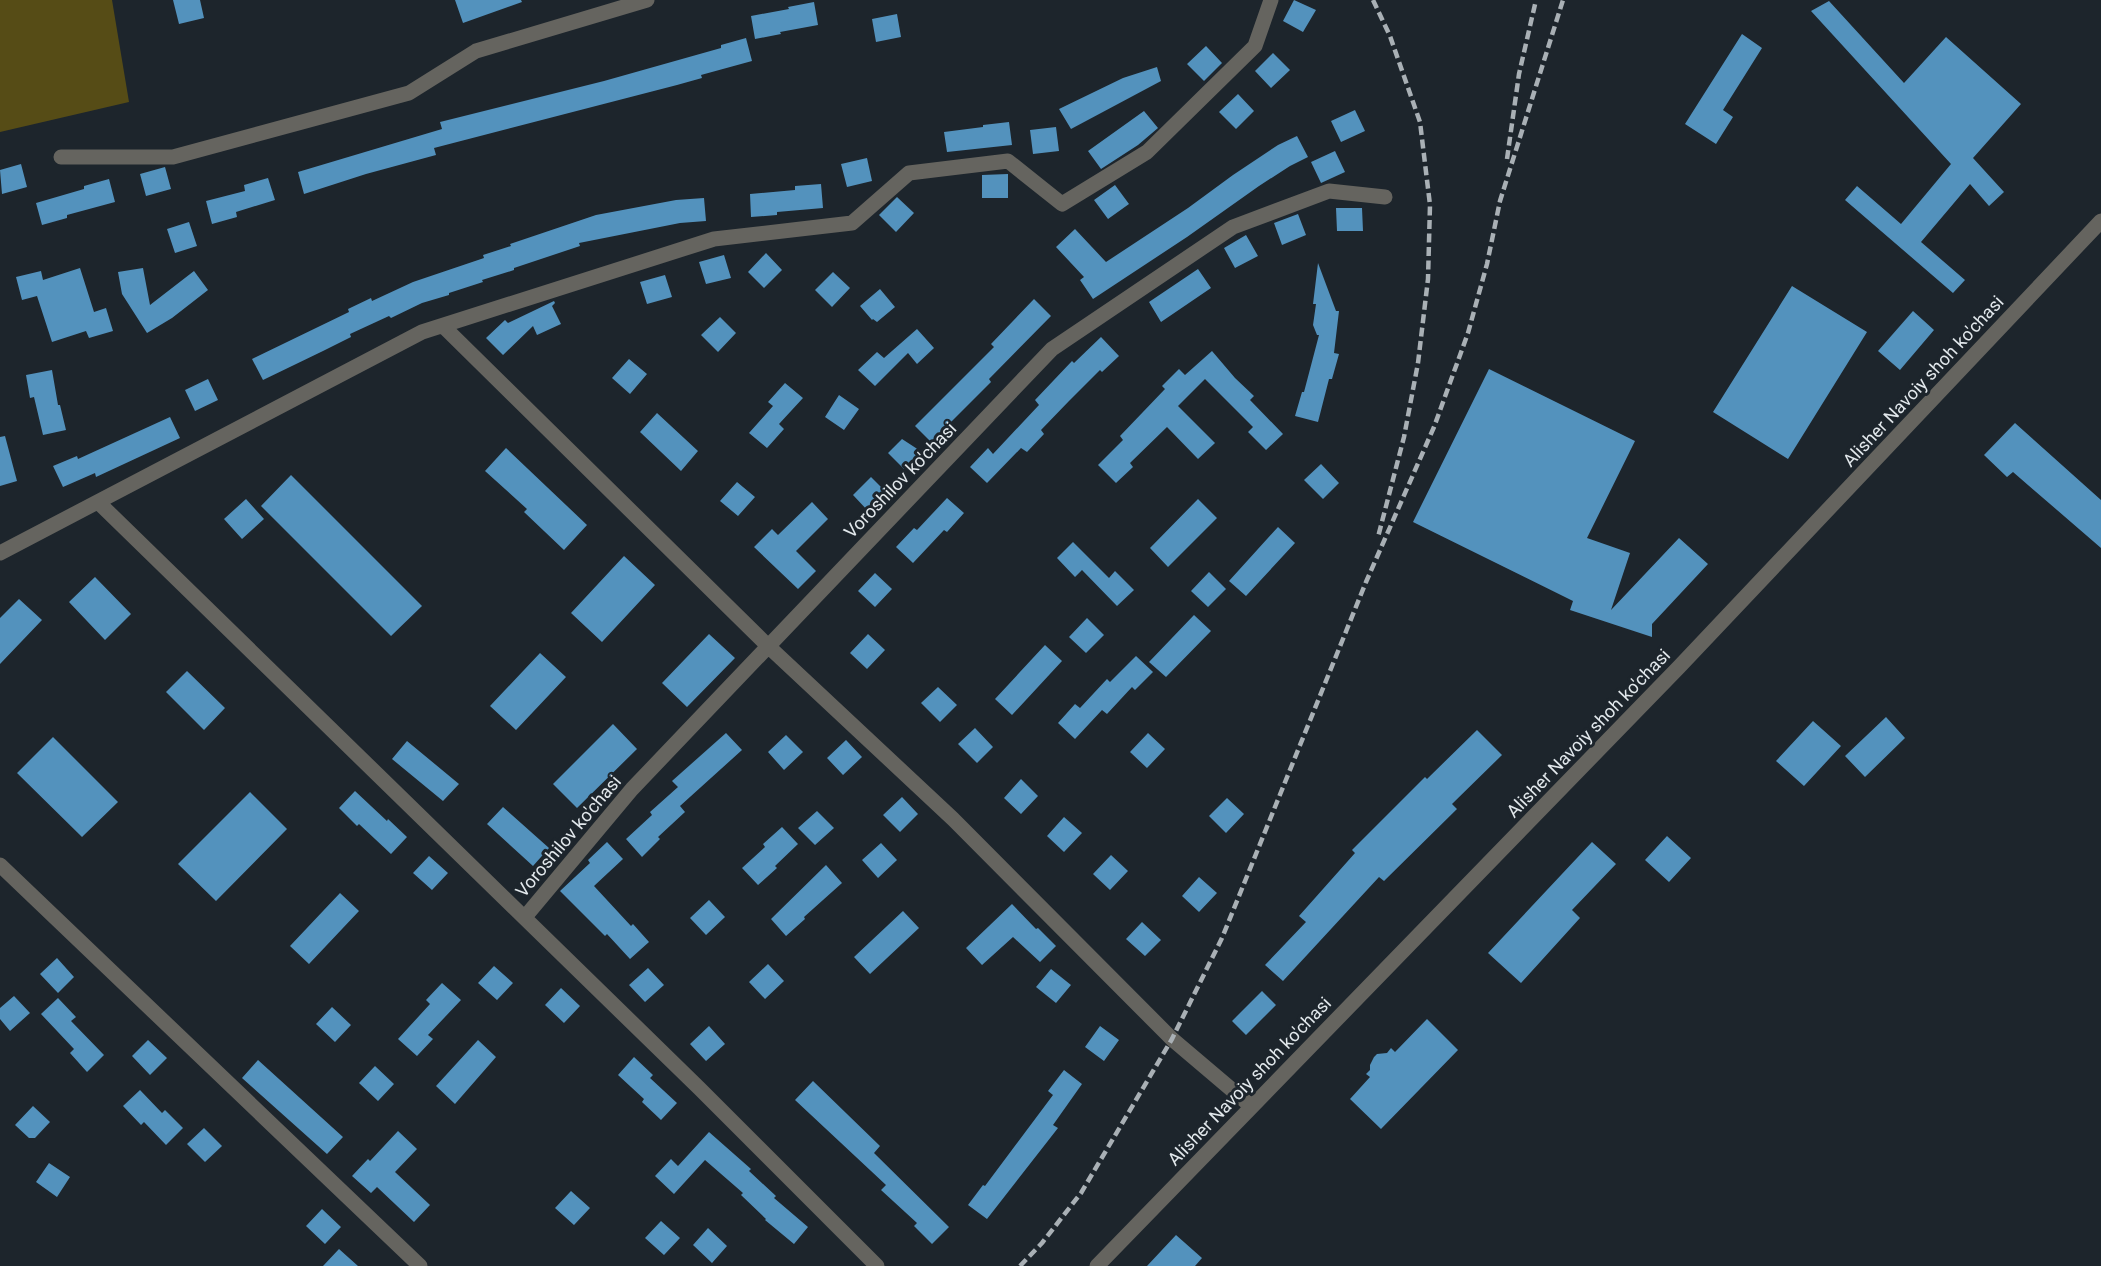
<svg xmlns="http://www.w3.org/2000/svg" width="2101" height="1266" font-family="Roboto,sans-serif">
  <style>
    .green { fill: #564c16 }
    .building { fill: #5392bd }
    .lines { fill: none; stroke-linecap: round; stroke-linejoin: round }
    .minor { stroke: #65645f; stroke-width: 15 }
    .tertiary { stroke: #65645f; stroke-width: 15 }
    .rail { stroke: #a9b0b5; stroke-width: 4.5; stroke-dasharray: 9 4.5; stroke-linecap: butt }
    .labels { text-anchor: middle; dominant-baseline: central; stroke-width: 6; stroke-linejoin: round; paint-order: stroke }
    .street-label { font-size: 18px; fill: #e2e8ec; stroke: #1d252c }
  </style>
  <rect width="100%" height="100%" fill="#1d252c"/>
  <path class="green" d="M0 0H112L129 102 0 132Z"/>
  <path class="building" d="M173 0H200L204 18 179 24Z
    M455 0H521L522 2 463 23Z
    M1294 0 1316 10 1303 32 1283 21Z
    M1829 1 1904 83 1946 37 2021 104 1973 158 2004 192 1989 206 1970 184 1921 242 1965 280 1953 293 1845 200 1857 186 1901 224 1951 164 1811 11Z
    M814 2 818 25 780 32 781 34 755 39 751 16 789 9 788 7Z
    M897 14 901 37 876 42 872 19Z
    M1742 34 1762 48 1723 110 1733 117 1716 144 1685 124Z
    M746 38 752 61 701 75 702 78 677 85 434 148 436 155 366 174 304 194 298 172 442 129 440 122 604 81 721 48V45Z
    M1206 46 1222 63 1204 81 1187 64Z
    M1273 53 1290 70 1271 88 1255 71Z
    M1157 67 1161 81 1071 129 1059 109 1123 78Z
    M1238 94 1254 111 1236 129 1219 112Z
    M1355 110 1365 131 1341 142 1331 121Z
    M1144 111 1158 128 1138 145 1101 169 1088 151Z
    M1009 122 1012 145 947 152 944 132 983 127V125Z
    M1056 127 1059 151 1033 154 1030 130Z
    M1297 136 1308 157 1290 166 1259 186 1187 237 1093 299 1080 280 1084 277 1056 247 1075 229 1106 262 1188 208 1233 175 1278 145Z
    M1335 151 1345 172 1321 183 1311 162Z
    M867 158 872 181 847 187 841 164Z
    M21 164 27 187 2 194 0 170Z
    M165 167 171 189 146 196 140 174Z
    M1008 174V198H982V175Z
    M268 178 275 200 236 212 237 217 212 224 206 201 245 191 244 185Z
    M109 179 115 202 67 215V218L42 225 36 203 84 189V186Z
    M821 184 823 208 777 212V215L751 217 750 194 795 190V186Z
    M1115 185 1129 204 1108 219 1094 200Z
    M897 197 914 213 896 232 879 215Z
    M704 198 706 221 680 223 579 243 580 246 514 268V270L482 280 483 282 449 293V295L422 303 391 318 389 316 350 334 351 337 323 351 263 380 252 359 349 312 348 309 371 298 372 301 413 282 484 258 483 255 511 246 510 244 596 215 676 200Z
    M1336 208H1362L1363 231H1337Z
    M1298 214 1306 235 1282 245 1274 223Z
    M189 222 197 246 175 253 167 229Z
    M1246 235 1258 256 1235 268 1224 248Z
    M766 253 782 270 764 288 748 272Z
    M724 255 731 278 706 284 699 262Z
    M1318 263 1336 311H1339L1334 353 1339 354 1332 379H1329L1318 422 1295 416 1302 392H1304L1319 335H1317L1313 325 1316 304H1313Z
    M80 268 94 312 106 308 113 331 89 338 86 331 52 342 37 296 22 300 16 277 41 271 43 280Z
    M143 268 150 305 194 271 208 290 172 318 147 333 122 294 118 272Z
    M1198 269 1211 288 1161 322 1149 302Z
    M833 272 850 288 832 307 815 290Z
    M665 275 672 297 647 304 640 282Z
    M1792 286 1867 332 1788 459 1713 412Z
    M880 289 895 307 877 322 873 319 872 320 860 306Z
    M1034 299 1051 316 989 379 991 382 931 442 915 426 994 347 991 344Z
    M554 301 555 303 552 306 561 324 537 335 533 326 503 355 486 338 505 320 508 323Z
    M1913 311 1934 330 1900 370 1878 351Z
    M720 317 736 333 718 352 701 335Z
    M917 329 934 348 917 364 908 353 875 386 858 370 877 352 884 358Z
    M1101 337 1119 356 1102 372 1100 370 1069 401 1041 430 1044 434 1027 452 1021 448 987 483 970 467 988 448 993 454 1039 405 1035 400 1072 361 1074 363Z
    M1212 351 1235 378 1254 396 1250 400 1283 434 1266 450 1248 432 1253 427 1205 379 1178 406 1215 443 1198 459 1167 427 1130 463 1133 467 1116 483 1098 465 1123 440 1120 436 1165 389 1162 386 1179 369 1185 375Z
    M629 359 647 374 630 394 612 378Z
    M1489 369 1635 441 1587 538 1630 553 1611 610 1679 538 1708 564 1652 624V637L1570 610 1573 601 1413 522Z
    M52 370 58 405H60L66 430 43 435 34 397 30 398 26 375Z
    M208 379 218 400 195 411 185 390Z
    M785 383 803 398 779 424 784 429 767 448 749 433 773 406 768 402Z
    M839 395 859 409 844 430 825 417Z
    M657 413 698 451 681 471 640 432Z
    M170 417 180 438 96 477 95 473 63 487 53 466 77 456 78 459Z
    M2015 423 2101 500V548L2013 472 2007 477 1984 455Z
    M5 436 17 481 0 486V437Z
    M902 439 922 452 904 469 888 453Z
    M506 448 587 525 564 550 524 512 527 509 485 471Z
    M1321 464 1339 483 1323 499 1304 480Z
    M291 475 422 606 391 636 261 506Z
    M871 477 888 494 869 512 853 495Z
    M737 482 755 497 738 516 720 501Z
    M947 498 964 513 947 532 944 530 913 563 896 547 914 528 917 530Z
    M246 499 264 519 242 539 224 519Z
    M1198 499 1217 518 1168 567 1150 548Z
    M812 502 828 519 796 551 816 571 798 589 754 547 772 529 778 535Z
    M1278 527 1295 543 1246 596 1229 581Z
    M1073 542 1109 578 1115 571 1134 590 1117 606 1082 570 1075 577 1057 558Z
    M624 556 655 585 602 642 571 613Z
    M1209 572 1226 589 1208 607 1191 591Z
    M875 573 892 589 875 607 858 591Z
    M95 577 131 614 105 640 69 602Z
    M19 599 42 620 0 664V618Z
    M1194 615 1211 631 1166 677 1149 662Z
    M1087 618 1104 635 1086 653 1069 637Z
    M709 634 735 658 687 707 662 683Z
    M868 634 885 650 867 669 850 653Z
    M1045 645 1062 661 1012 715 995 699Z
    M540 653 566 677 516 730 490 706Z
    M1136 656 1153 672 1135 690 1132 687 1107 714 1102 710 1075 739 1058 723 1075 704 1080 708 1107 679 1110 682Z
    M187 671 225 708 204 730 166 692Z
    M938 687 957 705 940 722 921 703Z
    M1886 717 1905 738 1865 777 1845 756Z
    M1813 721 1841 746 1804 786 1776 761Z
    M613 724 637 749 577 808 553 784Z
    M975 728 993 747 977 763 958 744Z
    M1477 730 1502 755 1452 804 1457 809 1384 881 1379 877 1283 981 1265 965 1306 922 1299 916 1355 853 1352 850 1425 777 1427 779Z
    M726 733 742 750 680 806 685 812 658 837 660 839 642 857 626 839 652 815 650 812 678 787 672 781Z
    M1148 733 1165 749 1147 768 1130 752Z
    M786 735 803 752 784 770 768 752Z
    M53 737 118 802 82 837 17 773Z
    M846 740 862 757 843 775 827 758Z
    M407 741 459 784 443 801 392 759Z
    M1021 779 1038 796 1021 814 1004 798Z
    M355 791 387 821 388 819 407 837 391 854 359 824 357 826 339 808Z
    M250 792 287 829 216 901 178 864Z
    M902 797 918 814 900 832 883 815Z
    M1227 798 1244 814 1226 833 1209 816Z
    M503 807 549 848 533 866 487 824Z
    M817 811 834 828 815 845 798 828Z
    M1064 817 1082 833 1064 852 1047 836Z
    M782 827 798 844 775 866 777 868 758 885 742 868 765 847 763 844Z
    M1667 836 1691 858 1669 882 1645 860Z
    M607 842 623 859 594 886 631 926 633 924 649 942 630 959 607 934 605 936 560 891 590 863 588 860Z
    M1592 842 1616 864 1572 910 1580 918 1521 983 1488 953Z
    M881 843 897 860 878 878 862 860Z
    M1111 855 1128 871 1110 890 1093 874Z
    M429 856 448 873 432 890 413 873Z
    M826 865 842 883 804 917 805 919 786 936 771 919Z
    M1199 877 1217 893 1199 912 1182 896Z
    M340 893 359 911 309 964 290 946Z
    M709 900 725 917 706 935 690 918Z
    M1012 904 1036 929 1038 928 1056 946 1040 962 1013 937 982 965 966 948Z
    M903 911 919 928 870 974 854 957Z
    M1142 922 1161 940 1145 956 1126 939Z
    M57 958 74 977 58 993 40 974Z
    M768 964 784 981 765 999 749 982Z
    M494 966 513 983 497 1000 478 983Z
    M648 968 664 985 645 1002 629 985Z
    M1051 969 1071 985 1056 1003 1036 987Z
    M442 983 461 1000 428 1035 433 1039 417 1056 398 1039 430 1004 426 1000Z
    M561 988 580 1006 564 1023 545 1005Z
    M1262 991 1276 1005 1246 1035 1232 1021Z
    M14 996 30 1013 10 1031 0 1019V1008Z
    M58 998 76 1017 71 1021 104 1055 87 1072 70 1053 74 1049 41 1014Z
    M332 1007 351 1025 335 1042 316 1024Z
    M1427 1019 1458 1050 1381 1129 1350 1099 1370 1077 1366 1074 1370 1070V1065L1374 1057 1377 1054 1387 1053 1391 1048 1395 1052Z
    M709 1026 725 1044 706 1061 690 1044Z
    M1100 1026 1119 1040 1104 1061 1085 1047Z
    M148 1040 167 1058 150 1075 132 1056Z
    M478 1040 496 1057 455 1104 436 1086Z
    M634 1057 653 1075 650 1078 677 1103 661 1120 642 1102 644 1099 618 1075Z
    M258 1060 343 1137 327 1154 242 1078Z
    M375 1066 394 1084 378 1101 359 1083Z
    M1064 1070 1082 1084 1053 1125 1058 1128 987 1219 968 1205 983 1185 985 1186 1053 1095 1048 1091Z
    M813 1081 880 1146 874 1153 949 1227 932 1244 914 1226 917 1223 881 1190 886 1185 795 1100Z
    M140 1090 162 1113 165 1110 183 1128 166 1145 144 1122 141 1125 123 1106Z
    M33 1106 50 1122 35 1138H29L15 1125Z
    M204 1128 222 1146 205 1162 187 1144Z
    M398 1131 417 1149 395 1172 430 1205 414 1222 377 1187 371 1193 352 1176 368 1159 370 1161Z
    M709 1132 751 1169 749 1171 776 1196 774 1198 808 1227 794 1244 765 1220 766 1219 741 1195 743 1193 705 1160 674 1194 655 1176 671 1159 678 1166Z
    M49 1163 70 1177 57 1197 36 1182Z
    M571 1191 590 1208 574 1225 555 1208Z
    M322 1209 341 1227 325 1244 306 1226Z
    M661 1221 680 1238 664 1255 645 1238Z
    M708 1228 727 1246 712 1263 693 1245Z
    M1176 1235 1202 1258 1195 1266H1147Z
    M339 1249 358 1266H323Z"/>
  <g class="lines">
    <path class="minor" d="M61 157H173L409 93 476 51 647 0
      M443 326 768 646 953 819 1172 1039 1251 1106
      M98 502 699 1088 877 1266
      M0 553 422 332 714 239 852 223 909 173 1008 161 1062 204 1147 152 1255 46 1271 0
      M0 865 420 1266
      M525 917 632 789 1052 349 1233 227 1329 191 1385 197"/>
    <path class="tertiary" d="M1097 1266 1679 667 2101 221"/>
    <path class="rail" d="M1373 0 1390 36 1420 122 1430 205 1428 279 1418 363 1404 437 1378 537
      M1507 159 1519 74 1536 0
      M1020 1266 1042 1243 1081 1193 1172 1039 1222 938 1366 582 1434 427 1468 333 1487 264 1500 201 1563 0"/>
  </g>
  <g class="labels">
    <g class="street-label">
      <text transform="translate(1923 381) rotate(-47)">Alisher Navoiy shoh ko'chasi</text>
      <text transform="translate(900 480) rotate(-46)">Voroshilov ko'chasi</text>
      <text transform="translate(1588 733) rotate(-46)">Alisher Navoiy shoh ko'chasi</text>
      <text transform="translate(568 836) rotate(-50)">Voroshilov ko'chasi</text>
      <text transform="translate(1249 1081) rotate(-46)">Alisher Navoiy shoh ko'chasi</text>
    </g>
  </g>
</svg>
